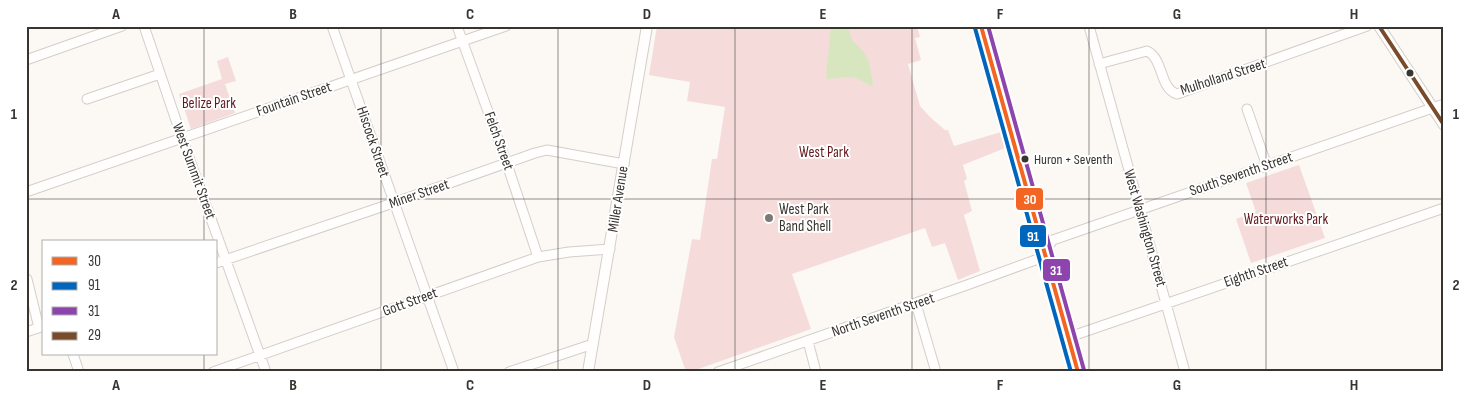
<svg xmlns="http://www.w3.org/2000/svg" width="1470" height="398" font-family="'Sofia Sans Condensed',sans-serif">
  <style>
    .green { fill: #f5dcda }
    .water { fill: #d8e6c0 }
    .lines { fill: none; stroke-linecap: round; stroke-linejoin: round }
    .minor-casing { stroke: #d2cfcb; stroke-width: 11 }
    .major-casing { stroke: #d2cfcb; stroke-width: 12 }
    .minor { stroke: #fffefd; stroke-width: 9 }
    .major { stroke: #fffefd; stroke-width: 10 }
    .bus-1-casing { stroke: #fff; stroke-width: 8 }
    .bus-2-casing { stroke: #fff; stroke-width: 8 }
    .bus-3-casing { stroke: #fff; stroke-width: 8 }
    .bus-4-casing { stroke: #fff; stroke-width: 8 }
    .bus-1 { stroke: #f26522; stroke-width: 4 }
    .bus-2 { stroke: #0065bd; stroke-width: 4 }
    .bus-3 { stroke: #8e44ad; stroke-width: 4 }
    .bus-4 { stroke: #7a4b2a; stroke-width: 4 }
    .grid { fill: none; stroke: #38342f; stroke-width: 1; stroke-opacity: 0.55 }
    .bus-dot { fill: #38342f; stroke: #fff; stroke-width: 2 }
    .poi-dot { fill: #7d7974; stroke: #fff; stroke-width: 2 }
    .labels { text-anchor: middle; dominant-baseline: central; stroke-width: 4; stroke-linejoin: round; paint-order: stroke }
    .bus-label { font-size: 14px; fill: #38342f; stroke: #fff; text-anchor: start }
    .street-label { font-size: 15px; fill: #38342f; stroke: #fff }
    .park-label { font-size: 15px; fill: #62181d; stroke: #fff }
    .poi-label { font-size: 15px; fill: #38342f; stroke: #fff; text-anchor: start }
    .line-badge { stroke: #fff; stroke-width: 2 }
    .badge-label { font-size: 14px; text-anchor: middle; font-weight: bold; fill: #fff }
    .neatline { fill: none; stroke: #38342f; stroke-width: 2 }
    .grid-label { font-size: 16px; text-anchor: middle; font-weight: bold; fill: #38342f }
  </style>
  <rect width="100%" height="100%" fill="#fcf8f4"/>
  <path class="green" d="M657 26H917L920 37 915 38 921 60 908 64 920 106 930 117 945 130H948L954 146 1001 132 1005 148 963 165 967 179 964 181 972 211 964 215 980 271 958 280 945 243 932 247 925 228 792 274 811 329 690 372H686L674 337 692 239 700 240 712 159H717L725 107 687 101 690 82 649 75Z
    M228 57 236 81 225 84 235 113 191 129 179 94 222 79 217 61Z
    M1299 165 1325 238 1251 263 1236 219 1256 212 1246 183Z"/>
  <path class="water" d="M840 26 849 30 852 40 863 51 869 62 873 84 871 86 856 78 847 77 828 79 826 77 831 27Z"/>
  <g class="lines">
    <defs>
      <path id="minor" d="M144 26 182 138 266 372
        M332 26 454 372
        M457 26 507 164 538 257
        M1089 26 1185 372
        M26 60 122 26
        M1099 64 1147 51C1164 59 1159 88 1177 94L1367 26
        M87 99 160 74
        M1247 109 1267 166
        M26 192 506 26
        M216 263 393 203 535 153 547 150 624 164
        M27 279 39 328
        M916 304 936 372
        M26 332 44 326
        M1068 336 1078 334 1444 208
        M808 341 816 372
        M73 354 79 372
        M213 372 538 257 569 252 610 249
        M509 372 593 344
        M718 372 967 285 1038 259 1053 240 1444 104"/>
      <path id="major" d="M981 26 1078 372
        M1379 26 1444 125
        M588 372 647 26"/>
    </defs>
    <use href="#minor" class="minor-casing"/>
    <use href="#major" class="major-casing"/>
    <use href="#minor" class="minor"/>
    <use href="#major" class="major"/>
    <defs>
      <path id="bus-1" d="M981 26 1078 372"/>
      <path id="bus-2" d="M975 28 1071 372"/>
      <path id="bus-3" d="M988 26 1084 370"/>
      <path id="bus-4" d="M1379 26 1444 125"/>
    </defs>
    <use href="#bus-1" class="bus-1-casing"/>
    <use href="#bus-2" class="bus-2-casing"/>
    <use href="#bus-3" class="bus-3-casing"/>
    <use href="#bus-4" class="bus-4-casing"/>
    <use href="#bus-1" class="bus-1"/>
    <use href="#bus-2" class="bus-2"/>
    <use href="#bus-3" class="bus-3"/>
    <use href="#bus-4" class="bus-4"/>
  </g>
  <path class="grid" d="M204 26V242M381 26V372M558 26V372M735 26V372M912 26V372M1089 26V372M1266 26V372M26 199H1444M204 354V372"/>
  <g class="bus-dot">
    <circle cx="1410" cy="73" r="4.5"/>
    <circle cx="1025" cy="159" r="4.5"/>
  </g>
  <circle class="poi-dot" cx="769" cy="218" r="5"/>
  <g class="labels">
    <g class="bus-label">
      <text x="1034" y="159">Huron + Seventh</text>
    </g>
    <g class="street-label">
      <text transform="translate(1223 77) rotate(-18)">Mulholland Street</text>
      <text transform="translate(294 99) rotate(-19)">Fountain Street</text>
      <text transform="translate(499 141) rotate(70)">Felch Street</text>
      <text transform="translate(373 142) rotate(71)">Hiscock Street</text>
      <text transform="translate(194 171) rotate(70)">West Summit Street</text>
      <text transform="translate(1241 174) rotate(-19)">South Seventh Street</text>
      <text transform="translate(419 194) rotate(-19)">Miner Street</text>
      <text transform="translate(618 199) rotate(-81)">Miller Avenue</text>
      <text transform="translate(1145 228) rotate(74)">West Washington Street</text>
      <text transform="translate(1256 272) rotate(-19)">Eighth Street</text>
      <text transform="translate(410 302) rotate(-20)">Gott Street</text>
      <text transform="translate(883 315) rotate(-19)">North Seventh Street</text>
    </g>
    <g class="park-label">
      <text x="209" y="103">Belize Park</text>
      <text x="824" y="152">West Park</text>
      <text x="1286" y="219">Waterworks Park</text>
    </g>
    <g class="poi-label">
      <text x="779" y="209">West Park<tspan x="779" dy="17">Band Shell</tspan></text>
    </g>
  </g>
  <g class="line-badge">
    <rect x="1015" y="187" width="29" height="24" rx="5" fill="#f26522"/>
    <rect x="1019" y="224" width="28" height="24" rx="5" fill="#0065bd"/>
    <rect x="1042" y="258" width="29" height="24" rx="5" fill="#8e44ad"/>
  </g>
  <g class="badge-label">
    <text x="1030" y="204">30</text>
    <text x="1033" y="241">91</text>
    <text x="1056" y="275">31</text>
  </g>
  <rect width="1470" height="398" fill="none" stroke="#ffffff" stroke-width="55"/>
  <rect x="42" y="240" width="175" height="115" fill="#ffffff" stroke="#afaeac"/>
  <rect x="52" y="257" width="25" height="8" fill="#f26522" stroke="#afaeac"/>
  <text x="88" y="266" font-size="15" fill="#38342f">30</text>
  <rect x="52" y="282" width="25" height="8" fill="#0065bd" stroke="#afaeac"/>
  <text x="88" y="290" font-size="15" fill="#38342f">91</text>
  <rect x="52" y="307" width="25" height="8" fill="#8e44ad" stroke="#afaeac"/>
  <text x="88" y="316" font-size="15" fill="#38342f">31</text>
  <rect x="52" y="332" width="25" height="8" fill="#7a4b2a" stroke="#afaeac"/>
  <text x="88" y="340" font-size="15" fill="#38342f">29</text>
  <rect x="28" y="28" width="1414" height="342" class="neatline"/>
  <g class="grid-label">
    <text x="116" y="19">A</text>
    <text x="293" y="19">B</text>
    <text x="470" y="19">C</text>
    <text x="647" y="19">D</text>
    <text x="823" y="19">E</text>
    <text x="1000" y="19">F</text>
    <text x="1177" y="19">G</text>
    <text x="1354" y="19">H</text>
    <text x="14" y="119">1</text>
    <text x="1456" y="119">1</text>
    <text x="14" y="290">2</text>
    <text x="1456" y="290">2</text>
    <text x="116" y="390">A</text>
    <text x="293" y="390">B</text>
    <text x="470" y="390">C</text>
    <text x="647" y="390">D</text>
    <text x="823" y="390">E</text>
    <text x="1000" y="390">F</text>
    <text x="1177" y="390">G</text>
    <text x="1354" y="390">H</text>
  </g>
</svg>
